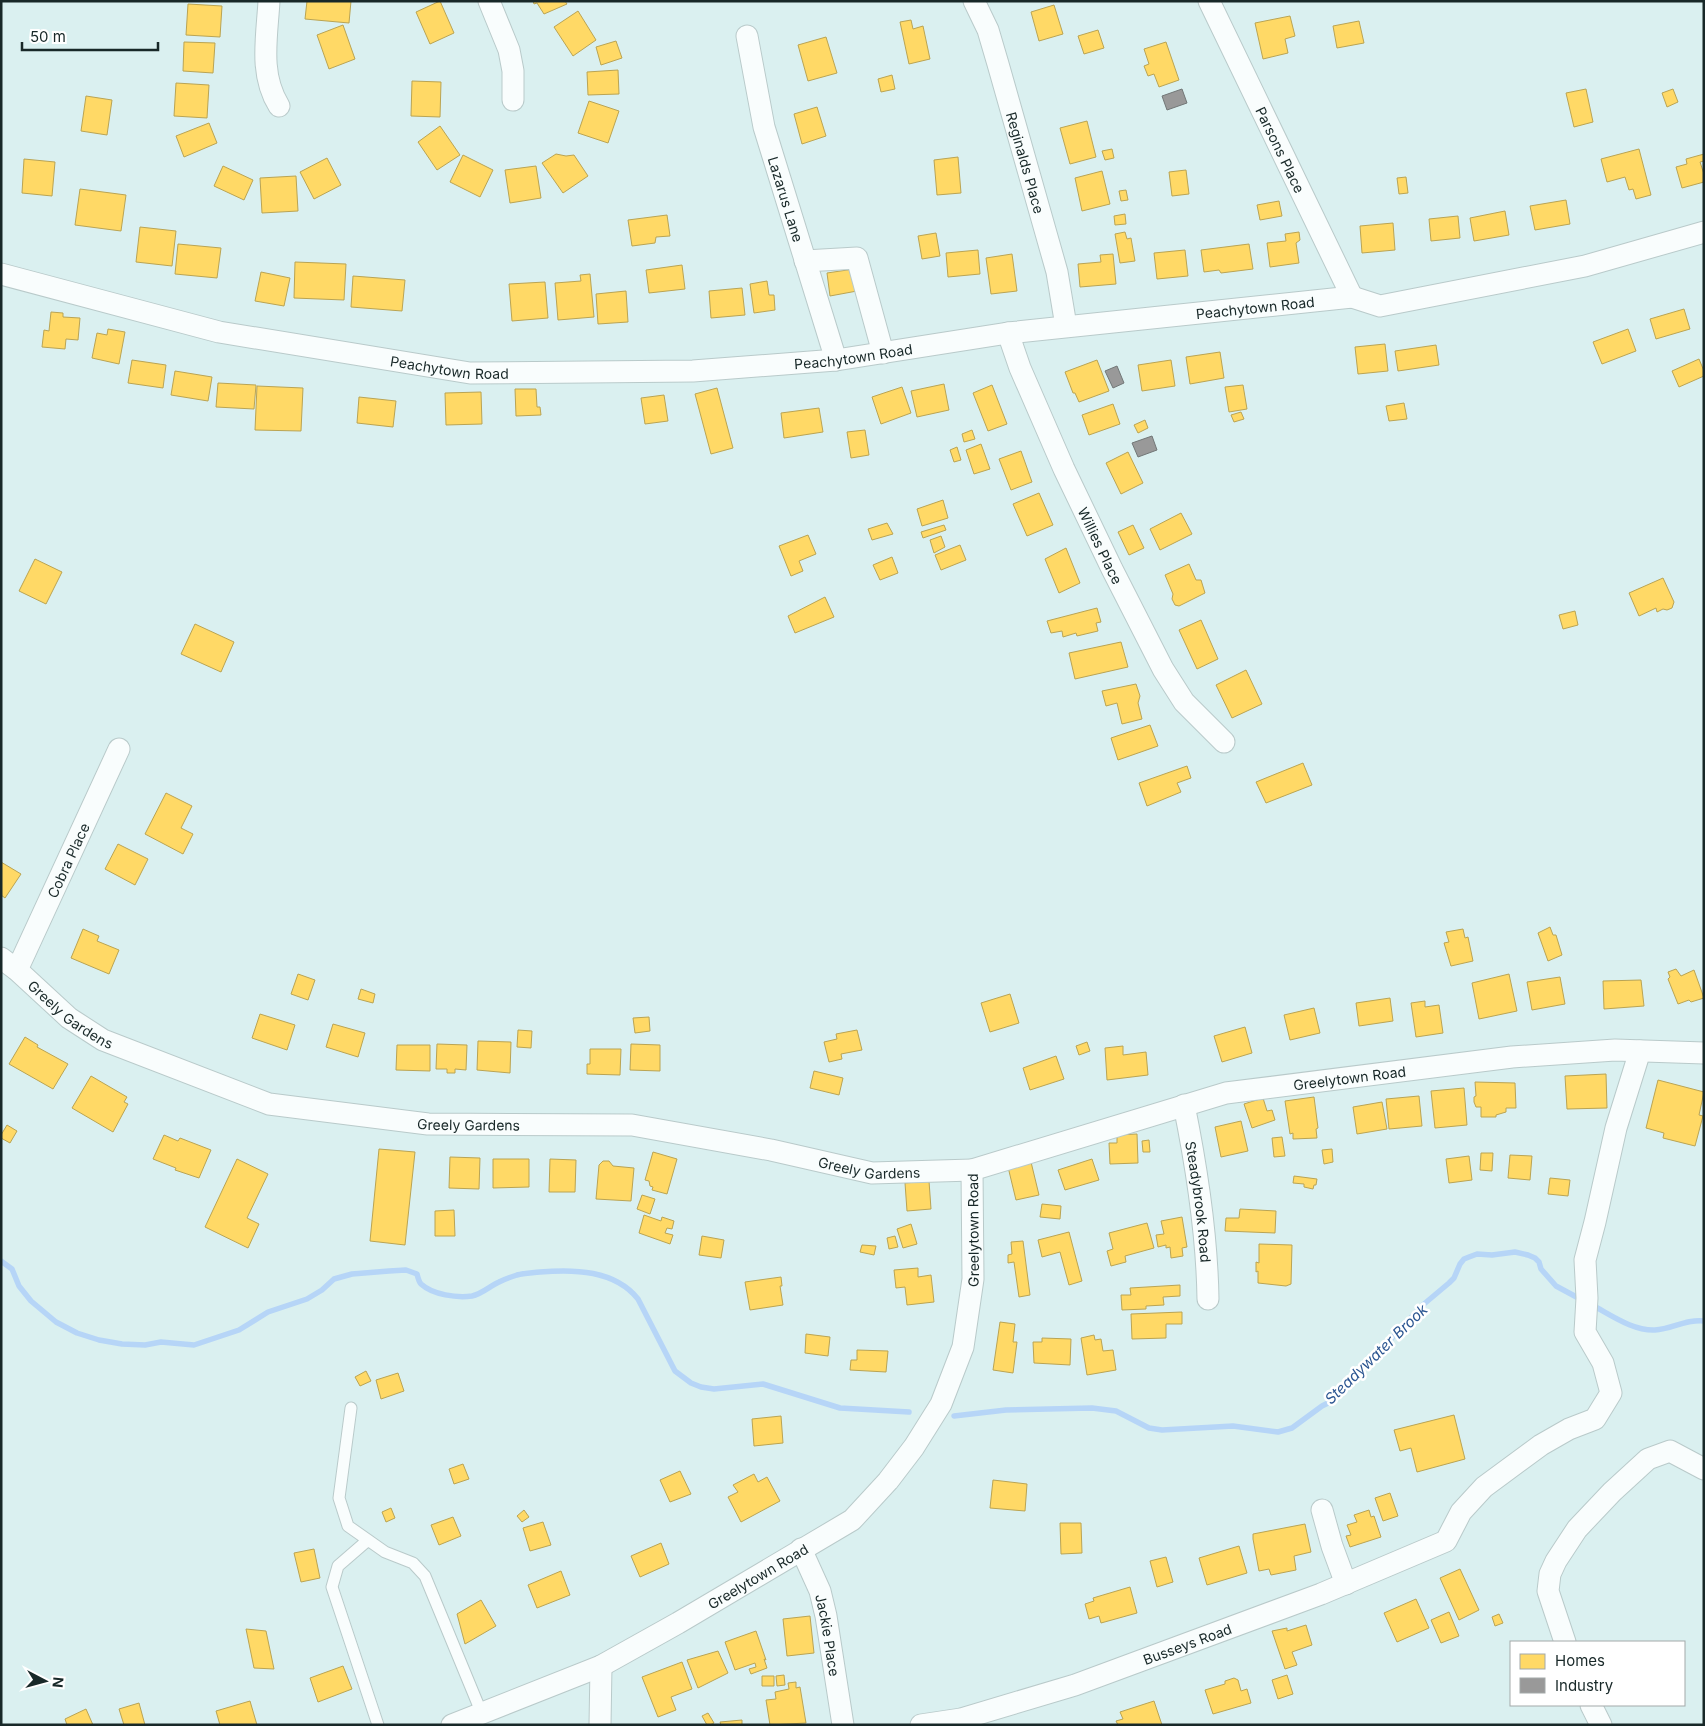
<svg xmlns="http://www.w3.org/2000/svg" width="1705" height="1726" font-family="Inter,sans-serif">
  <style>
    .homes { fill: #ffd966; stroke: #baa453 }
    .industry { fill: #999; stroke: #727777 }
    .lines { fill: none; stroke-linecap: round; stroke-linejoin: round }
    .stream { stroke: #b6d5f7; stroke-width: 5.5 }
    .service-casing { stroke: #b9caca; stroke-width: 13 }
    .minor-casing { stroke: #b9caca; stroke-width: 23 }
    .service { stroke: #f9fdfd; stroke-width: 11 }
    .minor { stroke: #f9fdfd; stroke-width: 21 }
    .labels { text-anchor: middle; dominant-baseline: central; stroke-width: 5; stroke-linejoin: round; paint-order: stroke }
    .street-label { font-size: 14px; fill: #182828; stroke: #fff }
    .water-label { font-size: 15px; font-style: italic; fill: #2b5591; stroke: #fff }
  </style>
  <rect width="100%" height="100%" fill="#daf0f0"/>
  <path class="homes" d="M307 1H351L349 23 305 19Z
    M440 1 454 33 430 44 416 12Z
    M533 1H565L567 4 544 14 537 3 534 4Z
    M188 4 222 6 220 37 186 35Z
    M1054 5 1063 34 1039 41 1031 12Z
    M578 11 596 40 573 56 554 27Z
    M1290 16 1295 36 1285 39 1288 53 1263 59 1255 23Z
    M911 20 913 29 923 26 930 59 909 64 900 22Z
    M1359 21 1364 43 1337 48 1333 26Z
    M343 25 355 59 329 69 317 35Z
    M1098 30 1104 48 1084 54 1078 36Z
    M826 37 837 73 808 81 798 45Z
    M616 41 622 58 601 65 596 47Z
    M184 42 215 43 213 73 183 71Z
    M1166 42 1179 80 1159 87 1154 74 1148 76 1144 66 1149 64 1144 49Z
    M618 70 619 94 588 95 587 72Z
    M892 75 895 89 881 92 878 79Z
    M412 81 441 82 440 117 411 116Z
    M176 83 209 85 207 118 174 116Z
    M1586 89 1593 122 1574 127 1566 93Z
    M1673 89 1678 102 1667 107 1662 93Z
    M86 96 112 100 107 135 81 131Z
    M589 101 619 111 608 143 578 133Z
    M817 107 826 136 802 144 794 114Z
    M1087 121 1096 157 1070 164 1060 128Z
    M209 123 217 143 184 157 176 136Z
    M440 126 460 155 437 170 418 142Z
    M1112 149 1114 158 1105 160 1102 151Z
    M1639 149 1651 195 1636 199 1633 189 1629 190 1625 177 1607 182 1601 159Z
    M556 154 566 156 574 155 588 176 563 193 542 163Z
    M1704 154V161L1700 162 1704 174V182L1682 188 1676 167 1687 164 1686 159Z
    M463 155 493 170 480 197 450 182Z
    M958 157 961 193 937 195 934 160Z
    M327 158 341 185 314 199 300 172Z
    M24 159 55 162 52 196 22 193Z
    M223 166 253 180 244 200 214 186Z
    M536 166 541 198 510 203 505 170Z
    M1186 170 1189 194 1172 196 1169 172Z
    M1102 171 1110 204 1082 211 1075 178Z
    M296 176 298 211 262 213 260 178Z
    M1406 177 1408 193 1399 194 1397 178Z
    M80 189 126 195 121 231 75 225Z
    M1126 190 1128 200 1121 201 1119 191Z
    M1566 200 1570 224 1535 230 1530 206Z
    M1279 201 1282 216 1260 220 1257 205Z
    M1505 211 1509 235 1474 241 1470 218Z
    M1125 214 1126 224 1115 225 1114 216Z
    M667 215 670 236 656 237 655 243 632 246 628 220Z
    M1458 216 1460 238 1431 241 1429 219Z
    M1393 223 1395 250 1362 253 1360 226Z
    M140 227 176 231 172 266 136 262Z
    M1125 232 1127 239 1131 238 1135 261 1120 263 1115 234Z
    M1299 232 1300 240 1296 243 1299 263 1270 267 1267 243 1286 241 1285 234Z
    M936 233 940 256 922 259 918 236Z
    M178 244 221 248 217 278 175 274Z
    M1249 244 1253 269 1221 273 1219 270 1204 272 1201 250Z
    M978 250 980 274 948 277 946 253Z
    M1185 250 1188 276 1157 279 1154 253Z
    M1012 254 1017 291 991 294 986 258Z
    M1113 254 1116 284 1080 287 1078 264 1101 262 1100 255Z
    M295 262 346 264 344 300 294 298Z
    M682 265 685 289 649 293 646 270Z
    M854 269 857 291 830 296 827 273Z
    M261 272 290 278 284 306 255 301Z
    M590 274 594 317 558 320 555 283 581 281 580 275Z
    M353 276 405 280 402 311 351 307Z
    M767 281 769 295H774L775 310 754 313 750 284Z
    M545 282 548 318 512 321 509 284Z
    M742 288 745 315 711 318 709 291Z
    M626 291 628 322 598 324 596 294Z
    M1684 309 1690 329 1656 339 1650 319Z
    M51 312 63 313V317L80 318 78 340 66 339 65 349 42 347 44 330 49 331Z
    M108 329 125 332 119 364 92 358 97 333 107 335Z
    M1628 329 1636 351 1602 364 1593 342Z
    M1385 344 1388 371 1358 374 1355 347Z
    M1436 345 1439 365 1398 371 1395 351Z
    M1220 352 1224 378 1190 384 1186 357Z
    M1699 359 1704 371V376L1679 387 1672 371Z
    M132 360 166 365 163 388 128 383Z
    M1097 360 1109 391 1079 402 1075 393H1073L1065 372Z
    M1171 360 1175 386 1142 391 1138 365Z
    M175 371 212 377 208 401 171 395Z
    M218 383 256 385 254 409 216 407Z
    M944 384 949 410 917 417 911 391Z
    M992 385 1007 424 988 431 973 393Z
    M1243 385 1247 409 1229 412 1225 387Z
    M257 386 303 388 301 431 255 430Z
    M902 387 911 413 881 424 872 397Z
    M717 388 733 448 711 454 695 394Z
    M515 389H536L537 407H540L541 415 516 416Z
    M481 392 482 424 446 425 445 393Z
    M664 395 668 421 645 424 641 398Z
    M359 397 396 401 393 427 357 423Z
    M1404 403 1407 419 1389 421 1386 406Z
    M1113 404 1120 424 1089 435 1082 415Z
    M819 408 823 432 784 438 781 413Z
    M1241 412 1244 419 1234 422 1231 415Z
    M1145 420 1148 428 1138 433 1134 425Z
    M865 430 869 455 851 458 847 432Z
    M972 430 975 439 964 442 962 434Z
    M981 444 990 469 974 474 966 450Z
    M957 447 961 460 954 462 950 450Z
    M1021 451 1032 482 1011 490 999 459Z
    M1128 452 1143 483 1121 494 1106 463Z
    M1039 493 1053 525 1027 536 1013 504Z
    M943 500 948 518 922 526 917 509Z
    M1181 513 1192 534 1160 550 1150 529Z
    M887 523 893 534 872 540 868 529Z
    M944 525 946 530 923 538 921 532Z
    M1133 525 1144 548 1129 555 1118 532Z
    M808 535 816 554 799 561 803 571 791 576 779 546Z
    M941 536 945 547 934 553 930 540Z
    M960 545 966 560 941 570 935 555Z
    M1066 548 1080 583 1059 593 1045 559Z
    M892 557 898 573 880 580 873 565Z
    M35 559 62 572 46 604 19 591Z
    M1189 564 1196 580H1201L1205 593 1179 606 1175 605 1172 599 1173 594 1165 575Z
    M1663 578 1674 602 1672 608 1667 610 1663 609 1657 612 1656 608 1639 616 1629 593Z
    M825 597 834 617 795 633 788 616Z
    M1097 608 1101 622 1096 623 1098 631 1077 636 1076 633 1063 637 1062 631 1051 633 1047 621Z
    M1575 611 1578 625 1563 629 1559 615Z
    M1201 620 1218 659 1197 669 1179 630Z
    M195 624 234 642 221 672 181 654Z
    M1121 642 1128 667 1075 679 1069 653Z
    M1246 670 1262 704 1232 718 1216 685Z
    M1136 684 1140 696 1138 703 1142 719 1122 724 1117 703 1106 706 1102 691Z
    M1150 725 1158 746 1118 760 1111 738Z
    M1303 763 1312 785 1266 803 1256 782Z
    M1187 766 1191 778 1177 783 1181 792 1147 806 1139 783Z
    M166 793 192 806 181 828 193 834 183 854 145 834Z
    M118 844 148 859 135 885 105 869Z
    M1 862 21 874 5 898 1 895Z
    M1550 927 1553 935H1556L1562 955 1548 961 1538 933Z
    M83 929 99 936 97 941 119 950 109 974 71 958Z
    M1463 929 1465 938 1468 937 1473 961 1451 966 1444 943 1449 942 1446 932Z
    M1676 969 1681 976 1694 970 1704 998 1691 1002 1689 1000 1678 1004 1668 979 1670 977 1668 972Z
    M298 974 315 980 308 1000 291 994Z
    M1509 974 1517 1011 1479 1019 1472 983Z
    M1560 977 1565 1004 1532 1010 1527 982Z
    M1641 980 1644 1006 1604 1009 1603 981Z
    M361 989 375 994 373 1003 358 999Z
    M1010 994 1019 1023 990 1032 981 1003Z
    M1390 998 1393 1021 1359 1026 1356 1003Z
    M1425 1001V1007L1439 1005 1443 1033 1416 1037 1411 1003Z
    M1314 1008 1320 1033 1290 1040 1284 1015Z
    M260 1014 295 1025 287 1050 252 1038Z
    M649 1017 650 1031 635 1033 633 1018Z
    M333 1024 365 1033 358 1057 326 1047Z
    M1245 1027 1252 1053 1222 1062 1214 1036Z
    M518 1030 532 1031 531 1048 517 1047Z
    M857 1030 862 1050 841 1054 842 1059 829 1062 824 1042 837 1039 836 1034Z
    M25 1037 38 1045 37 1047 68 1064 53 1089 9 1064Z
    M478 1041 511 1042 510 1073 477 1070Z
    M1087 1042 1090 1051 1079 1055 1076 1046Z
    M437 1044 467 1045 466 1070 455 1069V1073H447V1069H436Z
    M631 1044 660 1045V1071L630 1070Z
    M397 1045H430V1071L396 1070Z
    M1123 1046V1055L1146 1052 1148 1075 1107 1080 1105 1048Z
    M590 1049H621L620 1075 587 1074V1064H590Z
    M1056 1056 1064 1079 1030 1090 1023 1068Z
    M814 1071 843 1078 839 1095 810 1088Z
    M1606 1074 1607 1108 1567 1109 1565 1076Z
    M91 1076 127 1097 124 1102 128 1104 113 1132 72 1108Z
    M1658 1080 1704 1092 1699 1115 1703 1116 1695 1146 1663 1138 1664 1133 1646 1128Z
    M1475 1082 1515 1083 1516 1108H1506V1112L1496 1115V1117H1481V1107H1476L1474 1102V1097L1476 1096Z
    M1464 1088 1467 1125 1435 1128 1431 1091Z
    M1419 1096 1422 1126 1389 1129 1386 1099Z
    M1314 1097 1318 1128 1316 1129 1317 1138 1293 1139V1133L1290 1134 1285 1101Z
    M1263 1098 1267 1111 1272 1110 1275 1120 1252 1128 1244 1104Z
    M1382 1102 1387 1129 1357 1134 1353 1107Z
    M1241 1121 1248 1151 1221 1157 1215 1127Z
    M7 1125 17 1131 10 1143 1 1138V1135Z
    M1137 1134 1138 1163 1110 1164 1109 1143H1117V1135Z
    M164 1135 178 1141 180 1138 211 1150 199 1178 175 1170 176 1168 153 1159Z
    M1282 1137 1285 1156 1274 1157 1272 1138Z
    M1149 1140 1150 1152H1143L1142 1141Z
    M379 1149 415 1152 405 1245 370 1241Z
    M1332 1149 1333 1162 1324 1164 1322 1150Z
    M653 1152 677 1159 667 1194 652 1190 653 1187 650 1186 649 1181 645 1180Z
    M1481 1153H1493L1492 1171 1480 1170Z
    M1510 1155 1532 1156 1530 1180 1508 1178Z
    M1469 1156 1472 1180 1449 1183 1446 1159Z
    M450 1157 480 1158 479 1189 449 1188Z
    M237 1159 268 1174 247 1218 259 1224 248 1248 205 1227Z
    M493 1159H529V1187L493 1188Z
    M550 1159 576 1160 575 1192H549Z
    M1092 1159 1099 1180 1065 1190 1058 1170Z
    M603 1161H609L613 1166 634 1168 631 1201 596 1199 599 1165Z
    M1031 1162 1039 1195 1016 1200 1008 1167Z
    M1294 1176 1317 1179 1316 1185H1314L1313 1189 1304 1187V1184L1293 1183Z
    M1550 1178 1570 1180 1568 1196 1548 1194Z
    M929 1181 931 1209 907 1211 905 1183Z
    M642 1195 655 1199 650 1214 637 1209Z
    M1042 1204 1061 1206 1060 1219 1040 1217Z
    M1240 1209 1276 1211 1275 1233 1225 1231 1226 1218H1239Z
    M454 1210 455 1236H435V1211Z
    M644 1215 661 1221 662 1217 674 1221 672 1229 667 1228 665 1233 673 1235 670 1244 639 1233Z
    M1182 1217 1187 1247 1182 1248 1183 1256 1171 1258 1170 1247 1166 1248V1245L1158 1247 1156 1235 1164 1234 1161 1221Z
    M1147 1223 1154 1248 1125 1256 1126 1262 1111 1266 1107 1251 1113 1249 1109 1233Z
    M911 1224 917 1244 903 1248 897 1229Z
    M1069 1232 1082 1281 1069 1285 1060 1252 1042 1257 1038 1240Z
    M702 1236 724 1240 721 1258 699 1255Z
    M895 1236 898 1247 889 1249 887 1238Z
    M1023 1241 1030 1295 1019 1297 1014 1262 1008 1263V1255L1012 1254 1011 1242Z
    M1259 1244 1292 1245 1291 1284 1286 1286 1258 1283V1271L1256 1272V1262L1259 1263Z
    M862 1245 876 1246 874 1255 860 1252Z
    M918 1268V1277L931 1275 934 1302 907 1305 905 1287 896 1288 894 1270Z
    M781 1277 782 1286H780L783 1305 750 1310 745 1282Z
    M1180 1285V1296L1163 1297 1164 1305 1146 1306V1309L1122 1310 1121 1295H1131L1130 1288Z
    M1182 1312V1324H1166V1338L1132 1339 1131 1314Z
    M1000 1322 1015 1324 1013 1342H1017L1013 1373 993 1370Z
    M806 1334 830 1337 828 1356 805 1353Z
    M1094 1335 1095 1340 1101 1339 1103 1351 1113 1350 1116 1370 1087 1375 1081 1338Z
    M1042 1338 1071 1339 1070 1365 1034 1363 1033 1342H1042Z
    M857 1350 888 1351 886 1372 850 1370 851 1360H857Z
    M366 1371 371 1381 360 1386 355 1377Z
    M398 1373 404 1391 381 1399 376 1380Z
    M1454 1415 1465 1459 1417 1472 1411 1448 1400 1451 1394 1430Z
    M781 1416 783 1443 754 1446 752 1419Z
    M463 1464 469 1479 454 1484 449 1469Z
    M680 1471 691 1494 670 1502 660 1480Z
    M754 1474 758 1482 767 1477 780 1501 741 1522 728 1497 738 1492 733 1485Z
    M993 1480 1027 1484 1025 1511 990 1508Z
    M1390 1493 1398 1516 1383 1521 1375 1498Z
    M391 1508 395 1518 386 1522 382 1512Z
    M524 1510 529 1517 522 1522 517 1516Z
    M1369 1510 1371 1517 1374 1516 1381 1537 1350 1547 1346 1536 1351 1535 1347 1525 1357 1522 1354 1515Z
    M453 1517 461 1536 439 1545 431 1525Z
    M543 1522 551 1545 530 1551 523 1528Z
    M1060 1523H1081L1082 1553 1061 1554Z
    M1305 1524 1311 1552 1294 1556 1296 1570 1271 1575 1269 1569 1259 1571 1253 1539V1534Z
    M661 1543 669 1564 640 1577 631 1556Z
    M1239 1546 1247 1573 1207 1585 1199 1558Z
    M314 1549 320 1578 301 1582 294 1553Z
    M1166 1557 1173 1582 1157 1587 1150 1561Z
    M1460 1569 1479 1610 1459 1620 1440 1578Z
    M561 1571 570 1595 537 1608 528 1585Z
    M1130 1587 1137 1613 1101 1623 1099 1616 1089 1619 1085 1604 1094 1601 1093 1598Z
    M1416 1599 1429 1628 1397 1642 1384 1613Z
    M481 1600 496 1626 465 1644 457 1614Z
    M1449 1612 1459 1636 1441 1643 1431 1620Z
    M1499 1614 1503 1623 1495 1626 1492 1617Z
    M810 1616 814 1653 787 1656 783 1619Z
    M1306 1625 1312 1645 1292 1652 1297 1665 1285 1669 1272 1631 1287 1628V1631Z
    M246 1629 266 1631 274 1669 254 1668Z
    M756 1631 766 1660 764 1659 767 1668 751 1674 749 1669 756 1667 755 1663 735 1670 725 1642Z
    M718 1651 728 1673 698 1688 687 1660Z
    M682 1662 692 1689 671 1697 676 1710 658 1717 642 1677Z
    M343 1666 352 1689 318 1702 310 1678Z
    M784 1675 785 1685 777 1686 776 1676Z
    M1287 1675 1293 1694 1278 1699 1272 1680Z
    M762 1676H774V1686H762Z
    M1234 1678 1238 1680 1241 1691 1247 1689 1251 1703 1213 1714 1205 1690 1225 1684V1681Z
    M796 1682V1688L800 1687 806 1723 770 1725 766 1700 776 1699 775 1692 789 1689 788 1683Z
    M250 1701 257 1725H220L216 1711Z
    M1154 1701 1162 1725H1118L1116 1721 1123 1719 1120 1712Z
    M139 1703 145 1725H124L119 1709Z
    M86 1709 93 1725H67L65 1719Z
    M708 1713 714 1723 710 1725H707L702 1716Z
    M742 1720V1725H721L720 1722Z"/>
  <path class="industry" d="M1182 89 1187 103 1167 110 1162 96Z
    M1117 366 1124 383 1113 388 1105 371Z
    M1152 436 1157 450 1138 457 1132 443Z"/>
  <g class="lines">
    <path class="stream" d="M1 1261 12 1269 19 1286 31 1301 56 1322 77 1333 99 1340 122 1344 145 1345 161 1342 194 1345 239 1330 268 1312 307 1299 322 1290 334 1279 352 1274 389 1271 406 1270 417 1274C418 1278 419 1282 421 1284 433 1295 457 1298 472 1296 482 1294 490 1286 499 1282 505 1279 511 1277 517 1275 524 1273 532 1273 540 1272 574 1269 615 1270 638 1299L675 1371 691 1383 701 1387 714 1389 763 1384 840 1408 909 1412
      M1590 1304C1610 1314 1632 1331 1655 1330 1672 1329 1686 1319 1704 1321
      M954 1416 1006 1410 1092 1408 1116 1411 1149 1428 1162 1430 1233 1426 1278 1432 1292 1428 1322 1406 1330 1402 1338 1390 1373 1358 1424 1304 1449 1283 1454 1278 1460 1264 1464 1259 1469 1257 1477 1254 1492 1255 1515 1252 1528 1255 1535 1258 1539 1262 1541 1269 1556 1286 1582 1300"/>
    <defs>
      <path id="service" d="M351 1408 339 1498 348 1526 385 1552 413 1563 425 1576 482 1714
        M368 1540 338 1566 332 1587 378 1725"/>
      <g id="minor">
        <path d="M269 1C267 37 259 74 279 106"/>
        <path d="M489 1 509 50 513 71V100"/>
        <path id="s1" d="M974 1 988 30 998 64 1057 272 1066 326"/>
        <path id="s2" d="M1209 1 1352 297"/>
        <path id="s3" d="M747 36 764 127 836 360"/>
        <path d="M805 261 857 258 883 353"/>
        <path id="s4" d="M1 274 219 332 470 373 693 371 836 360 1008 333 1352 297 1380 306 1585 266 1704 232"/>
        <path id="s5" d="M1008 333 1020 368 1064 469 1112 569 1163 669 1184 702 1224 742"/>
        <path id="s6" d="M1 958 17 970 69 1018 103 1040 269 1104 428 1124 632 1125 771 1150 872 1173 972 1170"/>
        <path id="s7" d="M17 970 119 749"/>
        <path id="s8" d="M1184 1105C1197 1169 1207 1234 1208 1299"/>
        <path d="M1322 1510 1332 1546 1346 1584"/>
        <path id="s9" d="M801 1549 820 1591 826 1616 843 1725"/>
        <path d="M1565 1642 1548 1591 1550 1574 1556 1561 1577 1529 1612 1492 1648 1459 1670 1451 1704 1469"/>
        <path d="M1591 1705 1601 1725"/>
        <path id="s10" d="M452 1725 601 1666 678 1623 852 1520 888 1481 914 1447 941 1404 963 1347 973 1279 972 1170 1226 1093 1512 1057 1615 1050 1704 1053"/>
        <path d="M600 1725 601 1666"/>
        <path id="s11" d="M921 1725 961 1719 1075 1685 1321 1594 1446 1541 1461 1512 1484 1487 1541 1445 1569 1429 1595 1419 1611 1393 1603 1363 1585 1332 1587 1298 1585 1260 1595 1222 1616 1128 1640 1051"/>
      </g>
    </defs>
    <use href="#service" class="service-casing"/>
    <use href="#minor" class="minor-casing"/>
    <use href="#service" class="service"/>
    <use href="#minor" class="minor"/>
  </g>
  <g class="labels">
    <g class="street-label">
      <text stroke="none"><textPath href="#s2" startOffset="165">Parsons Place</textPath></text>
      <text stroke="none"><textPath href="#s1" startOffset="170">Reginalds Place</textPath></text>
      <text stroke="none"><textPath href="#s3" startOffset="168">Lazarus Lane</textPath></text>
      <text stroke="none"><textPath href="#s4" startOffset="1269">Peachytown Road</textPath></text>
      <text stroke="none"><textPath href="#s4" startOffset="864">Peachytown Road</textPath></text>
      <text stroke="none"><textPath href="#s4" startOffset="459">Peachytown Road</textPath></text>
      <text stroke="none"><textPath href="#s5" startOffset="232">Willies Place</textPath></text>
      <text stroke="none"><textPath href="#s7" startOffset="121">Cobra Place</textPath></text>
      <text stroke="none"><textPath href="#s6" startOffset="90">Greely Gardens</textPath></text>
      <text stroke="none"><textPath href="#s10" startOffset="1226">Greelytown Road</textPath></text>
      <text stroke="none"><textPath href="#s6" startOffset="510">Greely Gardens</textPath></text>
      <text stroke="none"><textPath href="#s6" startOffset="915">Greely Gardens</textPath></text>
      <text stroke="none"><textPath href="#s8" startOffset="98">Steadybrook Road</textPath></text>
      <text stroke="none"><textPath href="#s10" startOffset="776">Greelytown Road</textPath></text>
      <text stroke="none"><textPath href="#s10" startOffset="341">Greelytown Road</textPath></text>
      <text stroke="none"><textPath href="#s9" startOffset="91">Jackie Place</textPath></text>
      <text stroke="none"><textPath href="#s11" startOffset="279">Busseys Road</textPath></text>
    </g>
    <g class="water-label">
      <text transform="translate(1376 1354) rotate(-44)">Steadywater Brook</text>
    </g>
  </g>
  <rect width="1705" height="1726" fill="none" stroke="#182828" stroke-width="5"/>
  <rect x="1510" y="1641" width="175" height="65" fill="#ffffff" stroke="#a3a9a9"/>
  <rect x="1520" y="1654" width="25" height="15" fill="#ffd966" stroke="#a3a9a9"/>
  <text x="1555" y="1666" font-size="15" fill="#182828">Homes</text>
  <rect x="1520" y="1678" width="25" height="15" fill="#999999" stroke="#a3a9a9"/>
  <text x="1555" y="1691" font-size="15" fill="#182828">Industry</text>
  <g transform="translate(45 1681) rotate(96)" stroke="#ffffff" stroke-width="4" paint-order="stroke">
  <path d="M0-4L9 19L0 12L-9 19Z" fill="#182828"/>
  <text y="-8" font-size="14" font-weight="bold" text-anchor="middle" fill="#182828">N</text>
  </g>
  <path d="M22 42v8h136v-8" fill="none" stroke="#182828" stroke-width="2.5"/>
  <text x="30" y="42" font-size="15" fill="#182828" stroke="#ffffff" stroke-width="4" paint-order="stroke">50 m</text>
</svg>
